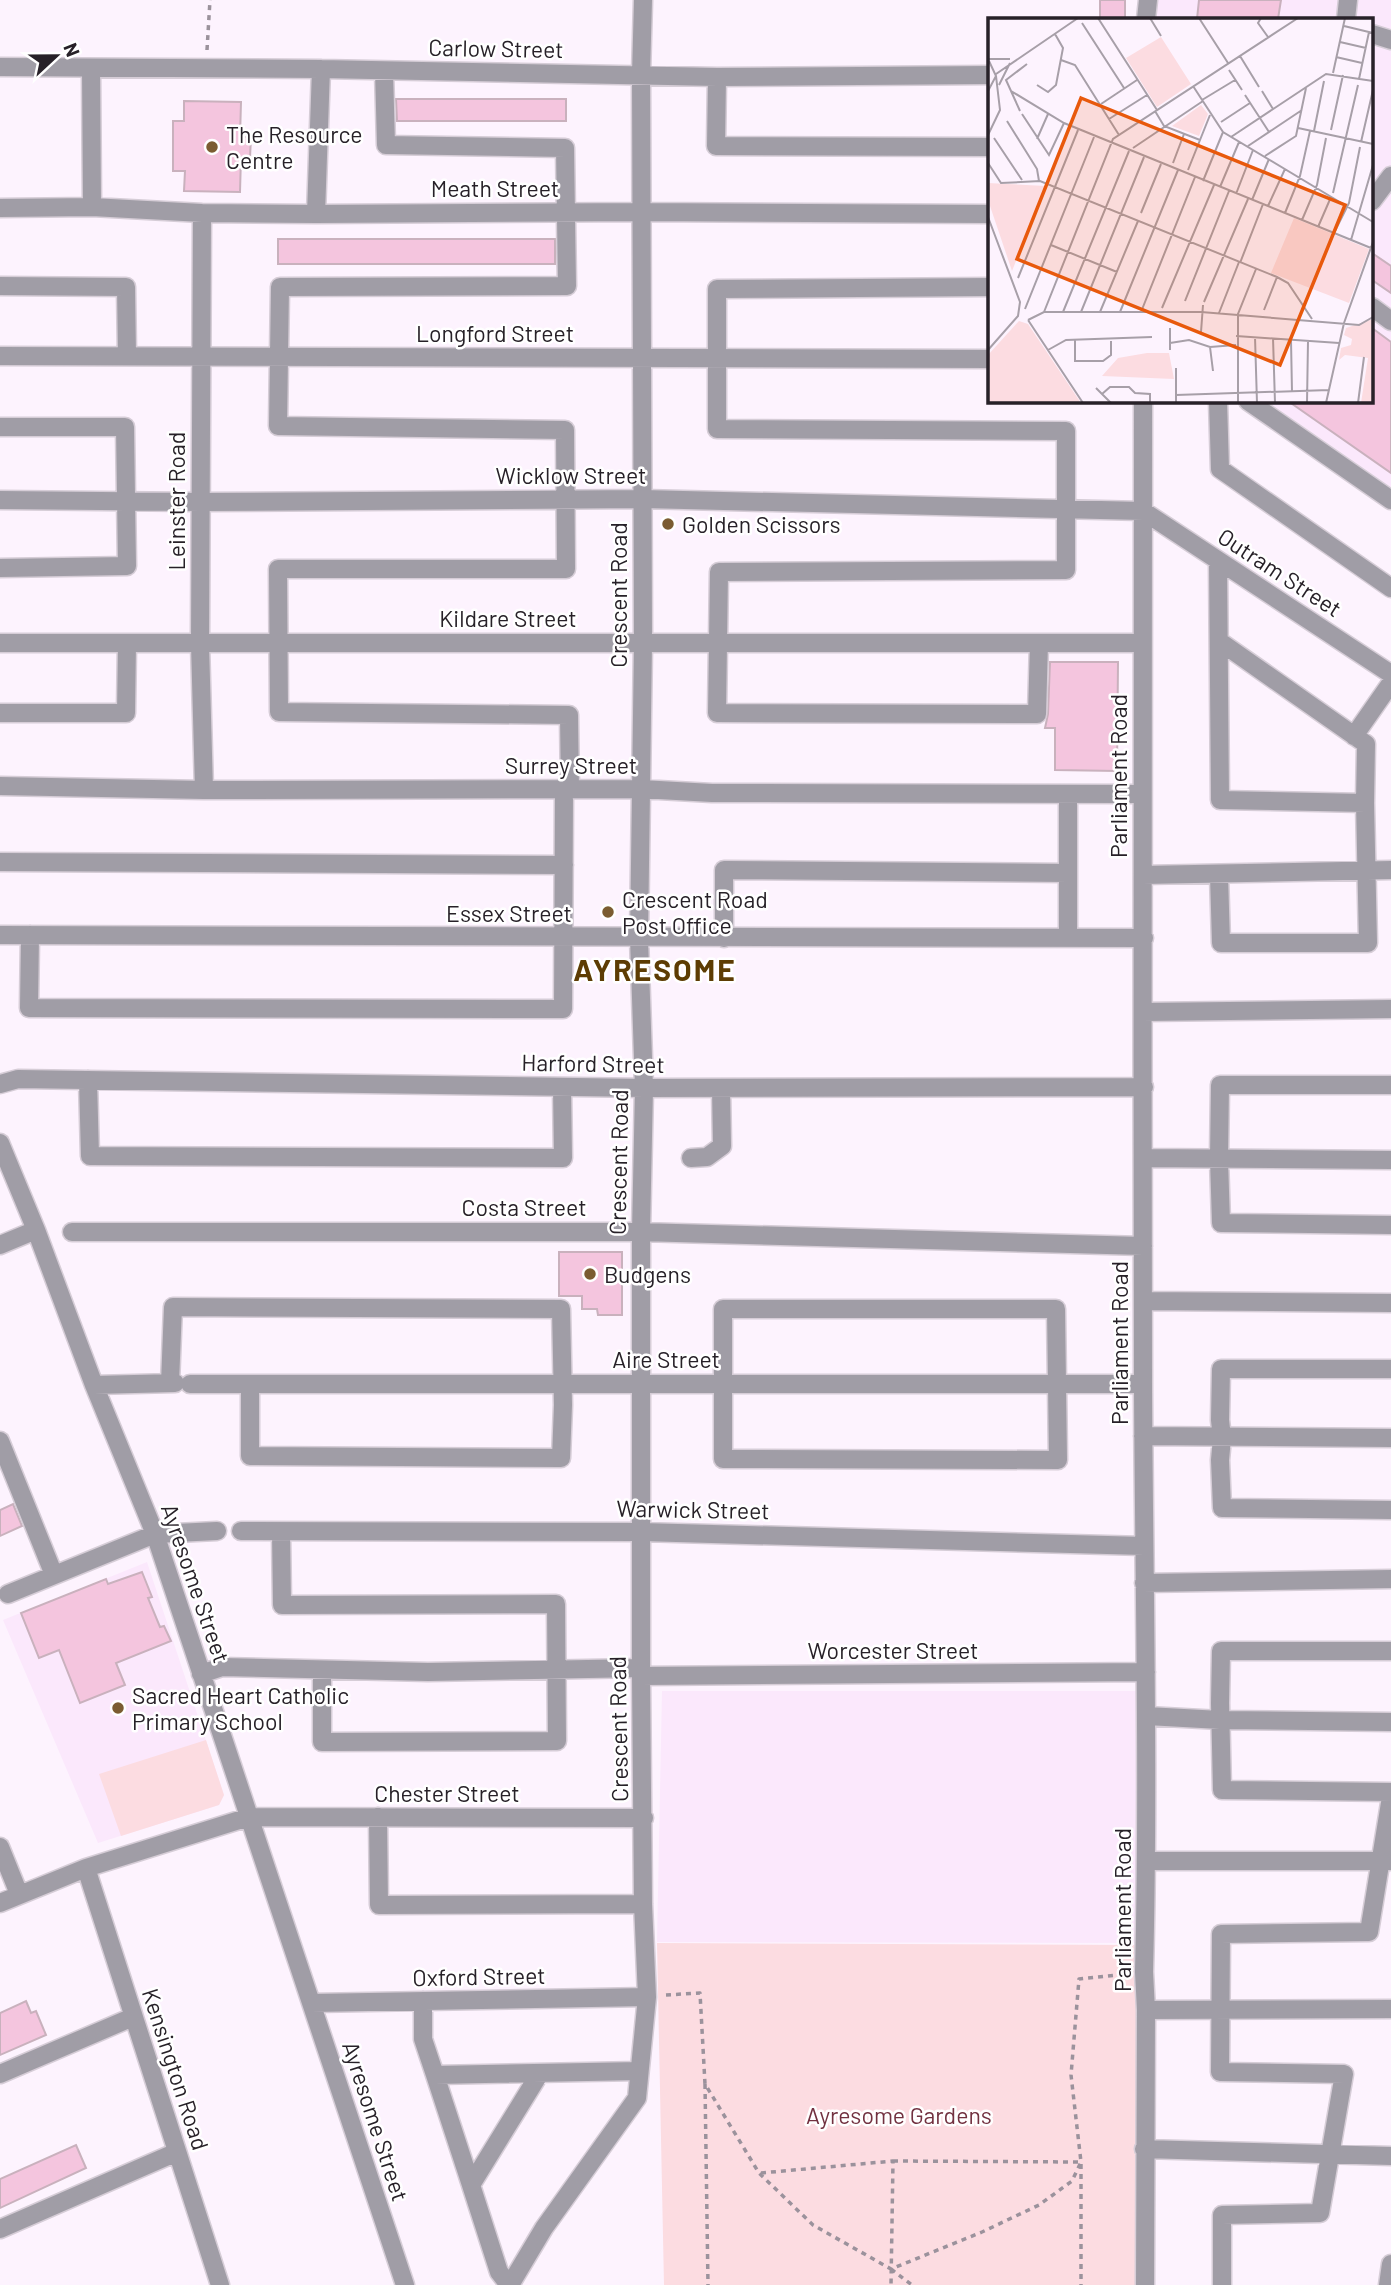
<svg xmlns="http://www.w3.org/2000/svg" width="1391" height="2285" font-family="Barlow,sans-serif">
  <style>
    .built { fill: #fbe8fc }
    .green { fill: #fcdce1 }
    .building { fill: #f4c5de; stroke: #c9b1bd; stroke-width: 2 }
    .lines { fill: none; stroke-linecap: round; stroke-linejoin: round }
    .minor-casing { stroke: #d6cdd7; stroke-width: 21 }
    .path { stroke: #9b929c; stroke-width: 3.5; stroke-dasharray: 5 5; stroke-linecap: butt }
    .minor { stroke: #a09da6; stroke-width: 18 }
    .poi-dot { fill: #7b5c31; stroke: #fff; stroke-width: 2.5 }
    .labels { text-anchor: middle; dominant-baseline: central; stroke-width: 5; stroke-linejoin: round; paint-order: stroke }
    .street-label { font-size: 23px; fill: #272128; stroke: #fff }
    .poi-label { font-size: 23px; fill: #272128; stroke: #fff; text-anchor: start }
    .park-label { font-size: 23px; fill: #723140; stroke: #fff }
    .district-label { font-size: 30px; font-weight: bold; letter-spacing: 2px; fill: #5d3c03; stroke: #fff }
    .inset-road { fill: none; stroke: #a79fa8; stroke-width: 2 }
    .view { fill: #e8590c; fill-opacity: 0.15; stroke: #e8590c; stroke-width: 3.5 }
    .inset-edge { fill: none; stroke: #272128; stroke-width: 3.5 }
  </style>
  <rect width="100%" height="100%" fill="#fdf3fe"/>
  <path class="built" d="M1148 0H1391V500L1248 401H1372V19H1146Z
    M147 1562 224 1795 219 1805 98 1843 3 1620Z
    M662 1691H1138L1136 1943 657 1942Z"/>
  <path class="green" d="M206 1740 224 1795 219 1805 121 1836 99 1774Z
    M657 1943 1137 1945V2285H664Z"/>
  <path class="building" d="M1100 0H1125V19H1100Z
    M1199 0H1281L1278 19H1197Z
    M396 99H566V121H397Z
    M184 101 241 102 240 137H251L250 158 241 157 240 192 184 191 185 171H173V121H184Z
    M278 239H555V264H278Z
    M1372 253 1391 266V293L1372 280Z
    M1372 328 1391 342V473L1288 401H1372Z
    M1050 662H1118L1117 771 1055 770V728H1045L1048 714Z
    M559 1252H622V1315H598L597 1309H582V1296H559Z
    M13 1504 22 1526 0 1536V1510Z
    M142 1572 152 1597 148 1598 160 1627 164 1626 171 1641 116 1663 125 1685 80 1703 59 1650 39 1658 21 1613 106 1579 108 1584Z
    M26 2001 31 2013 36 2011 46 2035 0 2055V2013Z
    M76 2145 86 2168 0 2208V2179Z"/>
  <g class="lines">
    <defs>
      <path id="minor" d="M1146 19 1148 0
        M1346 19 1348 0
        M1372 34 1391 40
        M0 67 321 69 717 77 990 75
        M91 68 92 207
        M384 71 386 145 565 148 567 286 280 287 278 426 565 430 566 569H278L279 712 569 715 570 790
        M717 77 716 146 990 147
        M1372 201 1391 176
        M0 208 92 207 202 213 316 214 643 212 990 214
        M202 213 200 644 204 790
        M316 214 321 69
        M0 286 126 287 127 356
        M990 287 717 289V429L1066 431V570L719 572 717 713 1037 714 1039 643
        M1372 307 1391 321
        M0 356 990 359
        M1143 401C1143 730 1142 1059 1143 1388 1144 1582 1149 1777 1144 1972L1146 2010 1145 2285
        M1218 401 1220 469 1391 588
        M1248 401 1391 500
        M0 427H125L127 566 0 568
        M0 500 201 502 643 499 1143 511 1391 674
        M1218 561 1220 800 1365 803 1366 744 1219 641
        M0 643H1142
        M0 713H126L127 643
        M1354 736 1391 683
        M0 786 204 790 641 789 712 793 1142 794
        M1068 795V938
        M0 862 564 865
        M1143 875 1391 870
        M1219 875 1221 943H1368L1365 803
        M0 935 1144 938
        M30 935 29 1008 563 1009 564 790
        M724 938V870L1068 873
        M1143 1012 1391 1009
        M88 1080 90 1156 563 1158 562 1087
        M0 1084 18 1079 644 1088 1144 1087
        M1391 1085H1220L1219 1159 1221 1223 1391 1225
        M0 1143 36 1230 94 1385 155 1534 405 2285
        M691 1158 707 1157 722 1146 721 1088
        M1144 1158 1391 1160
        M72 1232H641L1143 1246
        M0 1245 36 1230
        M1143 1301 1391 1303
        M723 1309H1056L1058 1460 723 1459Z
        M1391 1369H1221L1220 1420 1222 1438 1220 1460 1222 1508 1391 1510
        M170 1383 173 1307 561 1309 563 1405 561 1458 250 1456V1384
        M190 1384H1143
        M94 1385 175 1383
        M1143 1436 1391 1438
        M0 1441 54 1575
        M241 1531 642 1532 1144 1546
        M281 1532 282 1605 556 1604 557 1741 322 1742V1670
        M1144 1583 1391 1579
        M8 1594 155 1534 217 1531
        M1391 1651H1221L1220 1703 1222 1790 1391 1792
        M201 1674 222 1667 428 1672 641 1668
        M641 1676 1146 1672
        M1147 1716 1220 1720 1391 1722
        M378 1817 379 1905 643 1904
        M0 1847 19 1894
        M1147 1861H1391
        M86 1868 220 2285
        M0 1903 86 1868 249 1817 644 1818
        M423 2001V2039L435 2075
        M312 2003 647 1997
        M1146 2010 1391 2009
        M540 2073 471 2185 435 2075 639 2071
        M0 2074 133 2017
        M1144 2149 1391 2156
        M471 2185 499 2272 509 2285
        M0 2229 177 2152
        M510 2285 544 2228 637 2098 647 1997 643 1904 641 1676V1232L644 1088 639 938 643 642 641 75 643 0
        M1222 2285V2215L1320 2213 1344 2074 1220 2072 1221 1934 1369 1932 1391 1797
        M1388 2285 1391 2264"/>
    </defs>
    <use href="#minor" class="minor-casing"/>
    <path class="path" d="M207 50 210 0
      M666 1995 700 1993 705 2084 759 2173 813 2225 891 2269 982 2232 1039 2205 1072 2181 1081 2162 1071 2075 1079 1979 1127 1974
      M705 2084 708 2285
      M893 2161 1081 2162V2285
      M761 2173 893 2161 891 2285
      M891 2269 912 2285"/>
    <use href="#minor" class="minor"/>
  </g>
  <g class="poi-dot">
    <circle cx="212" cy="147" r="7"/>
    <circle cx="668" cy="524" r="7"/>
    <circle cx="608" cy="912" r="7"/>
    <circle cx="590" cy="1274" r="7"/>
    <circle cx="118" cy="1708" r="7"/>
  </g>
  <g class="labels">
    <g class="street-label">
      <text transform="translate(496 48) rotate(1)">Carlow Street</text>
      <text x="495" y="188">Meath Street</text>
      <text x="495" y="333">Longford Street</text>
      <text x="571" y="475">Wicklow Street</text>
      <text transform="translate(176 501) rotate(-90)">Leinster Road</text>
      <text transform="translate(1280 572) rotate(33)">Outram Street</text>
      <text transform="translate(618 595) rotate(-90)">Crescent Road</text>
      <text x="508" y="618">Kildare Street</text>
      <text x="571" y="765">Surrey Street</text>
      <text transform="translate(1118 776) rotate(-90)">Parliament Road</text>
      <text x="509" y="913">Essex Street</text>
      <text transform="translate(593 1063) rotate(1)">Harford Street</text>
      <text transform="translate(618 1162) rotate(-89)">Crescent Road</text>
      <text x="524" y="1207">Costa Street</text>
      <text transform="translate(1119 1343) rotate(-90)">Parliament Road</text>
      <text x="666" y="1359">Aire Street</text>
      <text transform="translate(693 1509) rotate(1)">Warwick Street</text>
      <text transform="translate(196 1583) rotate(71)">Ayresome Street</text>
      <text x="893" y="1650">Worcester Street</text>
      <text transform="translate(618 1729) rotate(-91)">Crescent Road</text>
      <text x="447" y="1793">Chester Street</text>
      <text transform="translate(1122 1910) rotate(-90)">Parliament Road</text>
      <text transform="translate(479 1976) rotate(-1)">Oxford Street</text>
      <text transform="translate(176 2069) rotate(72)">Kensington Road</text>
      <text transform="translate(376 2121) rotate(72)">Ayresome Street</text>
    </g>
    <g class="poi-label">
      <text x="226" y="134">The Resource<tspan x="226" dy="26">Centre</tspan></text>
      <text x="682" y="524">Golden Scissors</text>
      <text x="622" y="899">Crescent Road<tspan x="622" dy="26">Post Office</tspan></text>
      <text x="604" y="1274">Budgens</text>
      <text x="132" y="1695">Sacred Heart Catholic<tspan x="132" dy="26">Primary School</tspan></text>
    </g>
    <g class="park-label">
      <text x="899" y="2115">Ayresome Gardens</text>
    </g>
    <g class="district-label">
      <text x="655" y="969">AYRESOME</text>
    </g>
  </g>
  <g transform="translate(988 18)">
    <rect width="385" height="385" fill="#fdf3fe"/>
    <path d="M173 19 203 66 169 89 138 40ZM213 87 220 96 211 118 184 108ZM0 165 58 168 24 253 2 188ZM306 200 381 231 361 285 283 255ZM385 301V385H373L380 340 357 337 351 342 353 330 363 327 364 321 356 317 358 310ZM31 303 40 306 93 385H0V337ZM159 335H181L186 361 114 358 130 340Z" fill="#fcdce1"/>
    <path class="inset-road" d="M110 0 169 92M162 0 173 18M211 0 240 45M273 0 270 5 280 19M94 5 136 70M356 8 385 15M352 24 378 30M252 38 271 69M348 39 374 45M0 41H22M73 42 87 47 131 117M39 46 18 62 23 73 76 105 383 230M241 52 254 72M345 55 357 0M8 56 90 0M371 61 381 14M11 67 22 45M49 67 60 74 68 67 75 30 67 16M205 68 235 114 385 204M0 73 8 58 1 43M23 73 32 93M274 73 285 91M257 77 281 114M214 82 247 62M113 86 149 62M167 93 176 108 212 122M34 96 61 137 76 105M121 101 159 77M19 103 49 151 51 163M233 104 262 85M310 110 385 126M343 112 355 57M326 113 336 63M0 117 12 92 8 58M243 119 338 56 385 63M6 120 34 162M49 121 60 96M373 124 385 72M260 128 314 92M145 130 215 83M277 138 308 118 318 70M0 145 13 165 52 163 289 259 300 265 324 301M185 145 196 116M200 152 222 97M215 163 235 114M232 169 251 124M345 175 370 67M248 176 265 132M264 182 281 141M280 188 297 151M153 195 173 146M297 195 312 158 322 113M0 199 32 284 30 298 0 332M314 202 329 167 338 120M330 209 343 179M346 215 361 185 372 129M363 222 385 147M63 227 129 254M252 245 275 186M30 260 90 112M197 283 241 173M216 284 260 181M174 290 226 167M37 291 106 119M276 292 289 259M56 294 125 121 310 0M75 294 141 133M93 294 156 139M112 294 150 203M132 294 190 152M153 294 207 159M231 295 251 244M40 302 56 294H213L371 307 385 299M40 302 95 385M356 305 385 224M182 310V332M213 314 215 287M248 318 351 325M267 319 269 385M285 320 287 385M87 322V343H115L123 337V323M303 322 304 374M182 325 201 322 222 329 248 327M222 329 225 353M60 332 78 322 164 319M108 370 123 385M114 376 122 369H141L147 375 162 376V385M188 377 341 372M188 385V350M250 385V296L268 251M319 385 320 323M338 385 356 305M370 385 376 339"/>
    <path class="view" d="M93 80 357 187 292 347 29 241Z"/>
    <rect width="385" height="385" class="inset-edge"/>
  </g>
  <g transform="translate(56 56) rotate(68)" stroke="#ffffff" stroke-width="5" paint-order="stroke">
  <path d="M0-5L12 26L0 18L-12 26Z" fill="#272128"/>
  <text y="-10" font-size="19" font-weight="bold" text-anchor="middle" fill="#272128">N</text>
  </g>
</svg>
